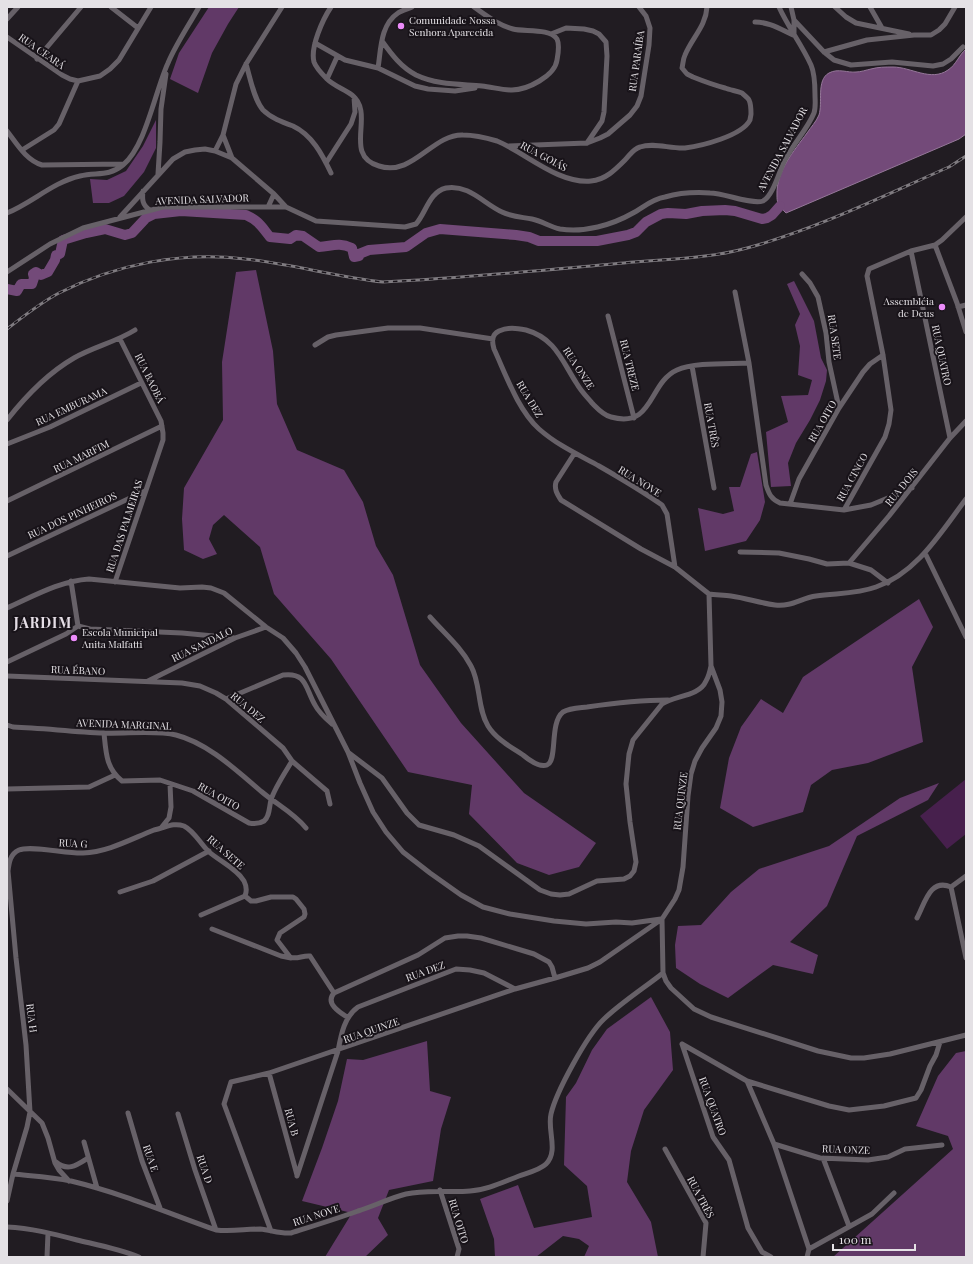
<svg xmlns="http://www.w3.org/2000/svg" width="973" height="1264" font-family="'Playfair Display',serif">
  <style>
    .green { fill: #47204d }
    .forest { fill: #613967 }
    .water { fill: #734a79; stroke: #957799 }
    .lines { fill: none; stroke-linecap: round; stroke-linejoin: round }
    .river { stroke: #734a79; stroke-width: 10 }
    .minor { stroke: #676168; stroke-width: 5 }
    .rail-casing { stroke: #7f7b80; stroke-width: 3 }
    .rail { stroke: #181319; stroke-width: 1.5; stroke-dasharray: 4.5; stroke-linecap: butt }
    .poi-dot { fill: #ec8cfa; stroke: #181319; stroke-width: 1.5 }
    .labels { text-anchor: middle; dominant-baseline: central; stroke-width: 4; stroke-linejoin: round; paint-order: stroke }
    .poi-label { font-size: 10px; fill: #e4e1e5; stroke: #181319; text-anchor: start }
    .street-label { font-size: 10px; fill: #e4e1e5; stroke: #181319 }
    .district-label { font-size: 14px; font-weight: bold; letter-spacing: 1px; fill: #e4dde5; stroke: #181319 }
  </style>
  <rect width="100%" height="100%" fill="#211c22"/>
  <path class="green" d="M966 779V834L947 849 920 816Z"/>
  <path class="forest" d="M209 7H239L228 24 212 53 198 93 170 79 179 53Z
    M156 120V148L144 172 124 196 109 203H93L90 179 107 180 126 171 143 146Z
    M256 270 273 351 277 404 297 450 344 470 363 502 376 546 393 575 420 665 461 723 524 793 596 843 579 867 549 875 517 863 469 814 472 785 408 772 331 659 274 594 260 547 224 515 213 525 209 539 217 554 203 559 184 550 182 519 184 488 223 420 222 362 236 272Z
    M794 281 814 321 821 358 827 370 826 381 820 400 810 420 796 443 788 463 791 486 771 487 766 432 788 422 781 396 808 395 812 380 798 375 800 346 795 325 800 314 787 284Z
    M757 452 765 502 760 520 746 541 705 551 698 508 723 514 734 511 729 487H740L751 454Z
    M919 599 933 627 912 667 923 742 868 763 832 770 811 785 803 812 753 827 720 808 729 758 741 727 761 699 783 713 803 677Z
    M939 783 928 800 857 836 827 906 790 942 818 955 813 974 773 965 728 998 700 984 676 968 675 945 678 926 701 925 731 892 759 869 829 846 900 798Z
    M651 997 670 1032 673 1070 644 1110 631 1151 627 1182 651 1222 658 1257H584L589 1246 579 1239 563 1236 536 1257H495L494 1239 480 1199 518 1185 534 1228 592 1217 587 1186 564 1165 566 1097 576 1083 592 1050 607 1029Z
    M427 1041 430 1091 451 1097 441 1129 433 1181 389 1190 378 1218 388 1235 365 1257H325L352 1213 302 1201 322 1148 338 1101 347 1059 363 1060Z
    M966 1051V1257H833L953 1149 948 1136 916 1126 938 1076 956 1053Z"/>
  <path class="water" d="M966 49V134L959 139 786 213C783 210 780 207 778 203 777 201 777 198 777 195 776 171 794 151 807 133 811 127 816 122 819 115 823 103 816 80 829 73 838 68 848 73 856 72 861 72 866 70 871 69 878 67 885 67 893 67 911 67 931 82 948 70 956 65 959 55 966 49Z"/>
  <g class="lines">
    <path class="river" d="M7 289 17 291 21 284H32L34 278 33 274 36 272 41 275 48 272 55 260 56 255 60 254 63 240 86 233 105 229 125 235 132 233 146 218 154 214 181 211 246 215C259 221 261 226 270 237L290 239 296 235 303 236 319 247C333 246 338 242 352 248L354 257 359 256V254L369 250 406 247 426 233 440 229 516 235 529 237 539 241H597L628 235 636 232 646 222 661 214 668 213 686 214 702 211 725 210 735 211 762 219 767 218 772 215 780 206"/>
    <path class="minor" d="M111 7 138 28
      M331 7C323 19 310 47 314 62 316 68 322 74 327 79 334 86 344 89 352 95 376 114 342 155 379 166 413 177 432 134 463 135 474 135 487 138 497 141 526 153 558 184 591 181 605 180 615 170 625 160 630 155 633 149 640 147 654 142 670 149 685 148 701 146 742 136 750 120 750 119 751 115 751 114 751 110 751 104 749 100 748 98 744 95 742 93 737 91 730 90 725 88 714 85 703 81 693 77L687 74 682 68C683 64 683 59 685 55 692 38 706 26 707 7
      M791 7 794 20V35
      M835 7 846 17 856 23 909 34
      M870 7 882 28
      M7 19 18 7
      M794 20 824 52 834 60 851 65 892 62 933 66 943 64 951 59 963 47
      M755 22C769 22 780 29 793 35
      M551 34 566 28 584 29 593 31 599 34 606 42 607 56 604 112 602 121 587 143
      M7 37 62 75 70 79 78 81 100 76 110 69 119 60 151 7
      M382 41C392 55 401 67 416 75 437 85 460 84 482 86 492 87 502 90 512 90 527 90 555 76 557 60 558 54 560 45 557 39 550 28 524 32 513 29 498 25 487 16 474 7
      M315 43 345 60 378 68 415 86 428 89 455 91 475 88
      M824 52 867 40 914 35H931L939 30 945 24 955 7
      M37 59 81 7
      M246 64C250 77 254 100 263 110 271 118 282 122 293 126 312 135 322 154 331 173
      M378 68C381 50 380 25 398 13 402 10 408 9 412 7
      M327 79 337 57
      M7 131C17 144 26 160 42 165L123 164
      M223 135 232 158
      M509 146 587 143 600 138 608 134 630 115 637 106 641 96 649 45 650 28 646 16 639 7
      M22 150 54 130 59 124 78 81
      M215 151 223 135 236 84 246 64 282 7
      M326 163 351 124 355 112 354 97
      M158 174 160 142 161 109 166 74
      M143 191C142 199 142 205 150 210
      M268 207 274 194
      M7 213C32 203 53 182 80 176 97 172 108 177 123 165 146 146 155 91 168 63 176 44 189 25 199 7
      M120 217 173 159 185 152 195 150 205 149 215 151 232 158 274 194 286 207
      M935 245 957 303 966 332
      M911 251 950 438
      M7 272 50 244 83 228 163 207H286L316 221 405 227 416 224C426 213 429 192 446 188 469 184 484 204 502 212 512 217 522 217 532 219 542 221 550 227 560 229 584 233 612 225 633 213 644 207 652 199 665 197 679 193 695 192 710 193 724 193 752 205 763 201 773 196 779 172 784 162 792 145 807 130 814 113 816 107 815 100 815 95 815 85 815 74 811 65 802 45 788 27 779 7
      M802 274 810 283 818 297 826 333 829 362 839 408
      M735 292 749 363 766 485C769 494 771 499 780 503L844 510 871 505 912 488
      M958 307 966 305
      M608 316 634 418
      M315 345 328 337 336 335 388 328H420L493 339
      M692 366 714 488
      M7 420C25 397 48 373 74 358 93 347 116 342 135 330
      M7 444 50 427 141 383
      M574 454 556 482C554 489 557 494 561 500L641 549 675 567 709 594
      M7 501 162 426
      M790 504 799 479 839 408 863 372 870 364 883 355
      M844 510 885 437 889 424 891 410 883 355 867 276 869 269 911 251 935 245 942 240 966 217
      M740 552 779 553 809 559 827 564 849 563 871 570 888 583
      M925 553 966 637
      M7 556 145 491
      M849 563 889 516 950 438 966 421
      M675 567 667 514 662 505C642 491 620 478 599 466 579 455 557 445 539 429 518 410 506 375 494 349 492 342 491 335 499 331 508 327 516 328 526 330 555 338 562 361 577 384 581 391 586 396 592 403 597 408 603 415 611 417 654 429 648 383 677 370 694 362 729 364 749 363
      M71 581 78 626
      M115 582 163 440V433L161 421 120 339
      M709 594C716 595 724 595 731 596 746 598 760 603 775 605 792 607 801 598 816 596 836 593 857 594 876 587 917 573 941 532 966 499
      M7 608C34 596 60 581 89 579L180 588 202 587 211 588 224 593 266 627 283 638 296 653 305 667 348 752 360 783 373 812 386 832 403 852 430 873 461 895 483 907 510 914 554 921 586 924 616 922 632 923 661 919
      M430 617C444 633 461 647 471 666 481 684 477 708 488 726 496 739 511 747 523 755 529 760 539 768 547 765 558 761 549 723 563 712 570 708 579 708 587 707 614 703 640 700 668 700
      M7 662 66 634 78 626 90 629 182 633 235 638
      M7 676 182 683 200 686 216 693 226 699 283 748 292 761 327 791 330 804
      M148 681 235 638 266 627
      M226 699 283 675C307 672 305 688 315 705 319 713 325 718 332 724
      M7 725 13 727C43 728 73 732 104 733 125 734 156 730 176 735 208 743 237 771 262 792 276 804 294 813 306 828
      M104 733C106 753 106 768 122 781L160 780 193 791 249 823C254 824 259 824 264 821 270 816 269 807 271 800 274 789 286 771 292 761
      M349 753 382 778 407 813 419 825 454 835 479 846 540 890 551 894 560 895 569 894 597 881 624 879 630 876 634 871 636 862 630 822 626 784 629 754 633 740 662 704C675 695 699 697 706 681 709 676 710 671 711 666
      M7 789 89 787 115 775
      M161 828 169 818 171 807 170 784
      M951 887 966 876
      M120 892 153 881 209 851
      M245 896 251 901H256L271 897H293L296 899 304 909 305 914 304 917 280 933 277 940 290 957C296 960 303 955 310 956L334 993
      M201 915 245 896
      M917 918C925 903 930 878 951 887L966 958
      M662 919 663 973 666 981 671 988 694 1009 711 1017 818 1051 851 1058H864L890 1054 966 1035
      M212 929 281 956 291 958
      M347 1017C339 1012 325 1003 334 993L418 955 445 938 458 936H467L481 938 534 954 549 962 552 967 555 978
      M682 1044 747 1081 829 1106 849 1110 884 1106 916 1098 921 1090 930 1066 936 1055 940 1042
      M682 1044 713 1137 729 1160 748 1228 762 1252 771 1257
      M269 1073 297 1175
      M747 1081 774 1144 809 1249
      M7 1089 42 1123 48 1138 55 1163 59 1170 69 1181
      M128 1113 142 1161 160 1208
      M178 1114 195 1170 216 1230
      M84 1142 97 1188
      M774 1144 820 1158 868 1160 888 1157 905 1149 942 1145
      M665 1149 706 1223 703 1257
      M823 1158 849 1226
      M56 1162C68 1172 77 1165 88 1158
      M13 1174C32 1176 52 1177 71 1181 121 1193 168 1213 216 1230 231 1232 245 1229 260 1229 271 1230 280 1234 291 1233 313 1226 336 1219 358 1211 374 1206 390 1198 406 1194 428 1189 448 1193 470 1191 487 1190 503 1182 519 1176 527 1173 540 1170 546 1164 559 1151 547 1130 551 1114 556 1092 587 1035 604 1019 622 1002 644 988 663 973
      M297 1176 338 1051C341 1035 344 1017 358 1007L456 969 470 970 484 973 515 989 555 978 588 968 600 962 662 919 675 899 679 890 683 867 688 796 691 774 695 761 702 748 716 728 721 716 722 702 720 690 711 666 709 594
      M440 1190 459 1249 457 1257
      M7 1201 13 1174 27 1127 30 1112 26 1045 16 958 8 871C9 863 10 854 19 850 31 845 68 854 83 853 108 852 131 839 154 830 165 828 173 822 184 826 194 831 200 843 208 851 219 861 236 868 244 881 246 885 247 891 245 896
      M7 1227C31 1228 54 1234 77 1240 98 1245 119 1249 139 1257
      M271 1231 224 1104 231 1082 269 1073 515 989
      M47 1257 48 1233
      M807 1257 809 1249 872 1214 894 1193"/>
    <defs>
      <path id="rail" d="M7 329C24 316 40 303 59 293 116 264 183 251 245 259 292 264 337 277 383 282 464 278 544 270 624 263 664 259 708 259 747 248 817 229 883 196 949 167L966 156"/>
    </defs>
    <use href="#rail" class="rail-casing"/>
    <use href="#rail" class="rail"/>
  </g>
  <g class="poi-dot">
    <circle cx="401" cy="26" r="4"/>
    <circle cx="942" cy="307" r="4"/>
    <circle cx="74" cy="638" r="4"/>
  </g>
  <g class="labels">
    <g class="poi-label">
      <text x="409" y="20">Comunidade Nossa<tspan x="409" dy="12">Senhora Aparecida</tspan></text>
      <text x="934" y="301" text-anchor="end">Assembléia<tspan x="934" dy="12">de Deus</tspan></text>
      <text x="82" y="632">Escola Municipal<tspan x="82" dy="12">Anita Malfatti</tspan></text>
    </g>
    <g class="street-label">
      <text transform="translate(42 51) rotate(35)">RUA CEARÁ</text>
      <text transform="translate(636 61) rotate(-82)">RUA PARAÍBA</text>
      <text transform="translate(782 149) rotate(-62)">AVENIDA SALVADOR</text>
      <text transform="translate(544 156) rotate(28)">RUA GOIÁS</text>
      <text transform="translate(202 199) rotate(-2)">AVENIDA SALVADOR</text>
      <text transform="translate(835 337) rotate(82)">RUA SETE</text>
      <text transform="translate(942 355) rotate(78)">RUA QUATRO</text>
      <text transform="translate(630 365) rotate(76)">RUA TREZE</text>
      <text transform="translate(579 368) rotate(57)">RUA ONZE</text>
      <text transform="translate(150 378) rotate(64)">RUA BAOBÁ</text>
      <text transform="translate(530 399) rotate(59)">RUA DEZ</text>
      <text transform="translate(71 406) rotate(-25)">RUA EMBURAMA</text>
      <text transform="translate(822 421) rotate(-60)">RUA OITO</text>
      <text transform="translate(712 425) rotate(80)">RUA TRÊS</text>
      <text transform="translate(81 456) rotate(-26)">RUA MARFIM</text>
      <text transform="translate(852 477) rotate(-61)">RUA CINCO</text>
      <text transform="translate(640 481) rotate(32)">RUA NOVE</text>
      <text transform="translate(901 487) rotate(-51)">RUA DOIS</text>
      <text transform="translate(72 515) rotate(-25)">RUA DOS PINHEIROS</text>
      <text transform="translate(124 526) rotate(-72)">RUA DAS PALMEIRAS</text>
      <text transform="translate(202 644) rotate(-26)">RUA SANDALO</text>
      <text transform="translate(78 670) rotate(2)">RUA ÉBANO</text>
      <text transform="translate(248 707) rotate(40)">RUA DEZ</text>
      <text transform="translate(124 724) rotate(2)">AVENIDA MARGINAL</text>
      <text transform="translate(219 796) rotate(29)">RUA OITO</text>
      <text transform="translate(680 801) rotate(-83)">RUA QUINZE</text>
      <text transform="translate(73 843) rotate(3)">RUA G</text>
      <text transform="translate(226 852) rotate(41)">RUA SETE</text>
      <text transform="translate(425 971) rotate(-20)">RUA DEZ</text>
      <text transform="translate(32 1018) rotate(83)">RUA H</text>
      <text transform="translate(371 1030) rotate(-19)">RUA QUINZE</text>
      <text transform="translate(713 1106) rotate(70)">RUA QUATRO</text>
      <text transform="translate(292 1122) rotate(75)">RUA B</text>
      <text transform="translate(846 1149) rotate(2)">RUA ONZE</text>
      <text transform="translate(151 1158) rotate(71)">RUA E</text>
      <text transform="translate(205 1169) rotate(71)">RUA D</text>
      <text transform="translate(701 1197) rotate(62)">RUA TRÊS</text>
      <text transform="translate(316 1215) rotate(-18)">RUA NOVE</text>
      <text transform="translate(459 1221) rotate(73)">RUA OITO</text>
    </g>
    <g class="district-label">
      <text x="43" y="622">JARDIM</text>
    </g>
  </g>
  <rect width="973" height="1264" fill="none" stroke="#e4e1e5" stroke-width="16"/>
  <path d="M833 1244v6h82v-6" fill="none" stroke="#e4e1e5" stroke-width="2"/>
  <text x="839" y="1244" font-size="12" fill="#e4e1e5" stroke="#181319" stroke-width="3" paint-order="stroke">100 m</text>
</svg>
